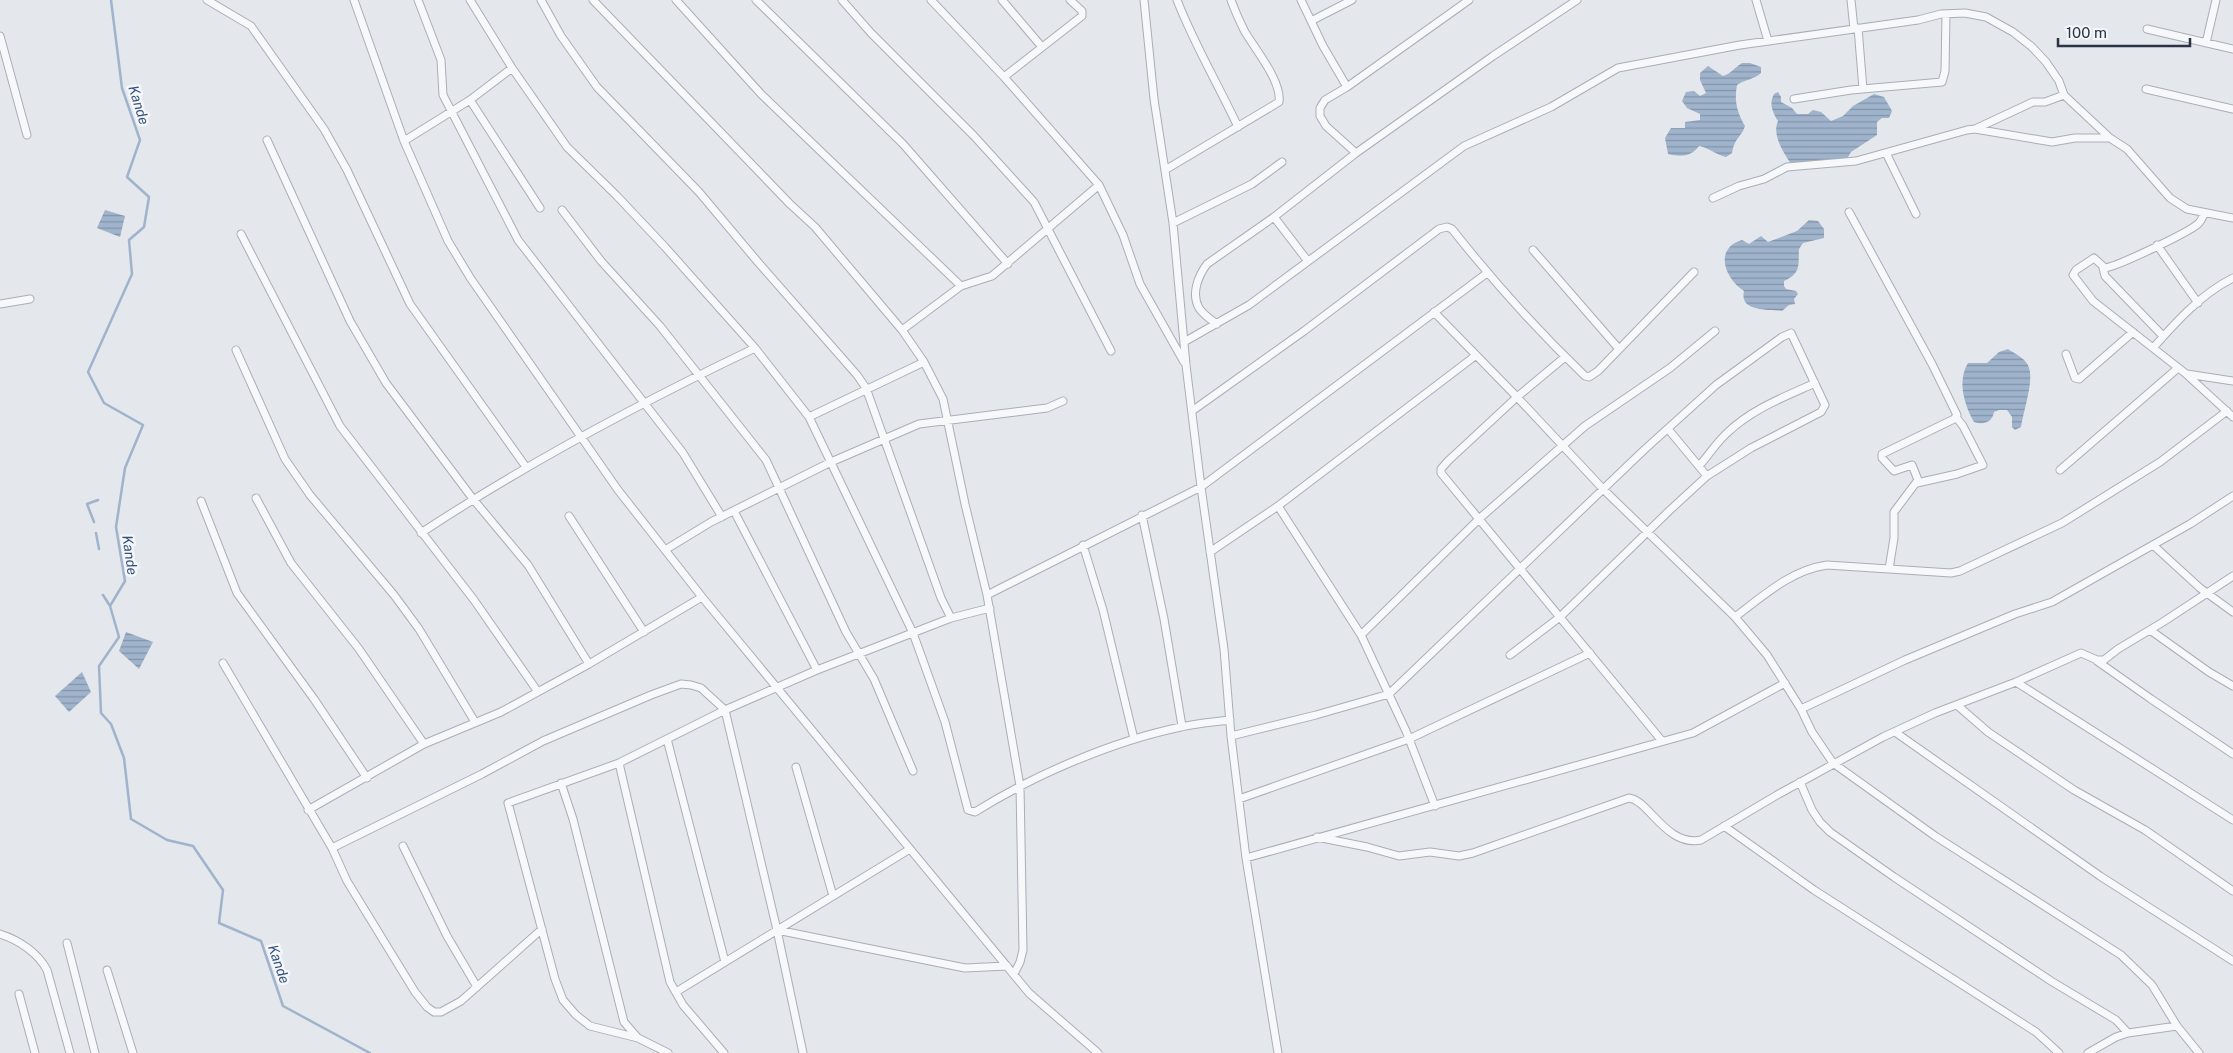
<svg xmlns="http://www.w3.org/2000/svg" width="2233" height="1053" font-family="'Public Sans',sans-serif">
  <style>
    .water { fill: url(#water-rules) }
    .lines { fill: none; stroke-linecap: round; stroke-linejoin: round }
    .stream { stroke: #9fb4cc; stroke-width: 2.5 }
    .minor-casing { stroke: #a9aeb7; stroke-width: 9 }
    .minor { stroke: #f7f8fa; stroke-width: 7 }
    .labels { text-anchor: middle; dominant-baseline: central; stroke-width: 5; stroke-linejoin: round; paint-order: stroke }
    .water-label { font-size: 14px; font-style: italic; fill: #34527a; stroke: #f4f6f9 }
  </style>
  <defs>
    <pattern id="water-rules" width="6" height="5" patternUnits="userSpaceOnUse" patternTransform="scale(1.25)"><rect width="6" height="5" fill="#9fb4cc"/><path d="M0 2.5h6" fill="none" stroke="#8293a7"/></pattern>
  </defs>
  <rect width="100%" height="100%" fill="#e4e7ec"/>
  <path class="water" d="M1742 63H1750L1761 67V73C1755 79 1744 80 1737 85 1734 101 1737 112 1745 126 1741 138 1735 137 1732 153L1726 157C1717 155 1705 146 1699 146 1691 157 1681 157 1668 154L1665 138 1671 128H1685V122L1700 120V114L1687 108 1682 101 1686 92 1694 91 1700 96 1706 93 1700 80V73L1708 66 1723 76C1731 74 1735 67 1742 63Z
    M1778 92 1781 97V102L1792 108 1797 114H1808L1813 110 1821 112 1831 121 1843 116 1853 106 1874 94 1884 97 1892 111 1889 118H1882L1877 122V135L1851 152 1845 162 1816 169 1806 165 1794 169C1786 155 1771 137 1778 121 1772 111 1769 104 1774 94Z
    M105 210 125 216 120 237 97 228Z
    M1809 220 1818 221 1824 229V238L1803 243 1799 249C1798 264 1802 273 1784 281V286L1786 289 1796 291 1798 294 1794 299 1795 304 1789 305 1782 311C1768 309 1739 312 1744 291 1724 278 1714 248 1742 240L1749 244 1761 236 1768 242 1797 231Z
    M2008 349C2015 354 2027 359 2029 368 2034 382 2023 412 2021 427L2015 430 2012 427V417L2007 410H1999L1994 412C1992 423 1983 425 1974 422 1964 404 1957 381 1968 363H1987L1999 352Z
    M126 632 153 642 139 669 119 651Z
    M82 672 91 692 69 712 55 696Z"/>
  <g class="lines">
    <path class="stream" d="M111 0 122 88 140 140 127 177 149 197 144 227 129 240 132 274 88 372 104 403 143 425 125 468 116 527 125 581 110 606 119 637 99 666 101 713 111 724 124 758 131 819 167 840 193 846 223 890 219 923 261 941 283 1006 370 1053
      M87 504 98 500 87 504 94 522
      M96 533 99 549
      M103 595 110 606"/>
    <defs>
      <path id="minor" d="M207 0 251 26 324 129 347 170 410 304 526 467
        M354 0 404 141 448 241 471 279 618 490 702 597 1029 993 1098 1053
        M418 0 441 60 443 95 518 240 683 453 722 517
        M470 0 512 68 567 147 617 196 665 247 755 348 809 417 913 633 945 722 968 810 975 812C1034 775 1113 741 1181 727 1197 723 1214 722 1230 720
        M541 0 561 36 597 87 699 192 757 261 857 375 866 388 941 598 951 618
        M593 0 790 204 815 227 902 330 924 362 943 399 965 504 987 595 1020 786 1023 950 1020 962 1014 974
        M676 0 761 94 961 286
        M756 0 903 144 1008 264
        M842 0 871 33 974 136 1034 202 1111 351
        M931 0 1004 77 1099 185 1123 235 1140 284 1184 362
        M1002 0 1042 47
        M1144 0 1154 99 1173 223 1186 365 1201 487 1224 649 1231 736 1246 858 1278 1053
        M1177 0C1194 44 1218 84 1238 127
        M1301 0 1323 46 1347 87
        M1756 0 1768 41
        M1851 0 1854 29
        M1311 21 1352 0
        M1858 28 1863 89
        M2147 29 2233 49
        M0 36 27 135
        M2206 43 2216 0
        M1004 77 1082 16V11L1070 0
        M2146 89 2233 109
        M1794 99 1851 90 1942 82 1945 71 1946 14
        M470 100 540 208
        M1975 129 2033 102H2045L2064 95
        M267 140 350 321 386 383 473 499 528 565 589 664
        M404 141 470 100 512 68
        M1356 153 1326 126 1320 116V108L1325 100 1347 87 1469 0
        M1886 153 1916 214
        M1165 170 1279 102C1282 82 1256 50 1245 32 1240 22 1235 11 1231 0
        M1713 198 1739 186 1764 179 1787 167 1856 161 1967 130 1975 129 2052 142 2075 138H2110
        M562 210 601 261 660 326 766 460 846 632 874 679 913 771
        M1849 212 1932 364 1957 415 1954 419 1882 454V458L1894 471 1912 465 1918 480 1894 512V538L1889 569
        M2205 213C2203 216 2201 221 2199 223 2190 232 2118 266 2105 268L2094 258 2076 270 2073 275 2093 301 2185 373 2233 417
        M1173 223 1252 184 1282 162
        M241 234 340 426 474 600 538 692
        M2157 245 2198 303
        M1533 250 1619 349
        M1307 260 1274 217 1356 153 1493 56 1577 0
        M2103 268 2105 276 2163 336
        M0 304 30 299
        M1434 312 1517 397 1604 490 1735 617 1767 655 1801 709 1812 732 1833 763 1935 836 2121 955 2152 985 2177 1026 2199 1053
        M1217 324C1211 320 1203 314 1199 308 1191 294 1198 276 1207 264L1274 217
        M902 330 961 286 992 276 1099 185
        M1184 342 1249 305 1464 146 1551 107 1618 68 1740 45 1918 20 1941 14 1965 13 1986 17 2013 32 2032 47 2046 62 2059 81 2064 95 2110 138 2127 149 2170 198 2187 209 2233 218
        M2153 348C2176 322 2201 294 2233 278
        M236 350 285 459 310 495 394 595 419 629 475 722
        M2066 354 2075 378 2079 379 2133 332
        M1565 357 1517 397 1448 461 1441 469V473L1662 741
        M2187 374 2233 381
        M1192 411 1304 331 1439 229 1447 227 1452 229C1493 281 1537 330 1585 376L1589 377 1598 371 1694 272
        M809 417 924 362
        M1668 429 1707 476
        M1699 466C1709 455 1716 443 1727 433 1752 409 1784 397 1815 383
        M2060 470 2178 368
        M1917 483 1957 474 1983 465 1963 426 1956 417
        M256 498 291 563 359 649 424 744
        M201 501 237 593 314 699 367 778
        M1278 506 1361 635 1406 731 1435 806
        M734 511 817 670
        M1142 515 1164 619 1182 726
        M569 516 644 632
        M421 533C527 463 640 403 755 348
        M1083 545 1103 610 1134 739
        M2153 545 2200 588 2233 612
        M665 550 711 522 831 462 919 424 1047 408 1063 401
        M1210 552 1278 506 1475 356
        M987 595 1201 487 1487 273
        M1735 617C1763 596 1791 570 1827 565L1951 573 1960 571 2062 523 2160 462 2227 411
        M2150 630 2209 672 2233 686
        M1361 635 1480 518 1585 426 1670 368 1715 331
        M2097 661 2151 699 2233 754
        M223 663 332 848 347 881 415 992 427 1007 434 1012H441L461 1001 542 929
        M2016 682 2233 820
        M1957 705 1988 732 2074 790 2145 830 2233 891
        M1801 709 1905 660 2015 614 2052 602 2190 524 2233 496
        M1895 732 2100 876 2233 961
        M1231 736 1316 715 1389 694 1644 450 1716 385 1782 337 1791 333 1825 405 1821 412 1751 448 1707 476 1670 510 1560 617 1510 655
        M667 739 725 962
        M619 763 670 982 683 1005 724 1053
        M796 767 833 896
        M1800 782 1812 810 1820 822 1830 832 1894 877 2051 981 2116 1020 2128 1033
        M561 783 573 819 624 1022 637 1037
        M1239 799 1409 739 1590 653
        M308 810 424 744 501 712 589 664 702 597
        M1724 826 1814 890 2036 1032 2059 1053
        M1317 837 1367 847 1399 856 1430 852 1459 856 1473 853 1629 798C1649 800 1666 847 1701 840L1777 795 1883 737 1935 713 2016 682 2081 653 2097 660H2104L2118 649 2163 622 2233 576
        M403 846 447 936 477 987
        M332 848 482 774 543 741 651 695 681 684 691 685 701 688 725 710 777 930 803 1053
        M1246 858 1693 733 1785 683
        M777 930 965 968 1007 966
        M0 934C19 940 38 953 47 970L70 1053
        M67 943 95 1053
        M107 970 133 1053
        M676 992 910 849
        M19 994 35 1053
        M668 1053 638 1038 590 1026 576 1015 563 1000 555 979 508 803 619 763 725 710 817 670 951 618 990 608
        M2088 1053 2116 1037 2128 1033 2177 1026"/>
    </defs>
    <use href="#minor" class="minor-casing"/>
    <use href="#minor" class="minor"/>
  </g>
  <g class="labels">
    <g class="water-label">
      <text transform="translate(139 105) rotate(73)">Kande</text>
      <text transform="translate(130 555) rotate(82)">Kande</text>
      <text transform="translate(279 964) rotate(71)">Kande</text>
    </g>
  </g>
  <path d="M2058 38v8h132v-8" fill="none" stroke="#2b3445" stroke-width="2.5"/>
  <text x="2066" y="38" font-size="15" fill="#2b3445" stroke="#f4f6f9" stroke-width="4" paint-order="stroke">100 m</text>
</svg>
